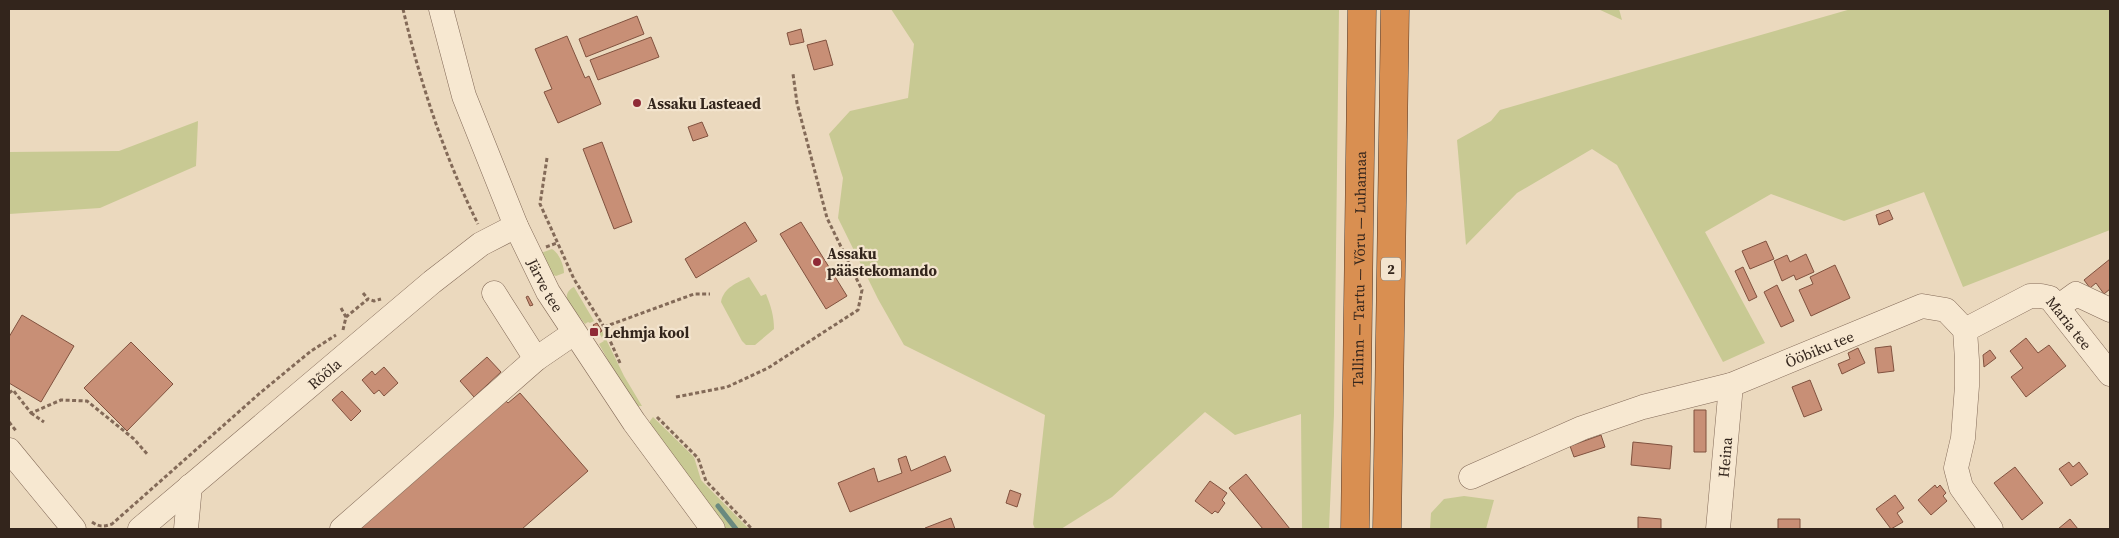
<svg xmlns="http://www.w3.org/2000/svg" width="2119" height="538" font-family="'Source Serif 4',serif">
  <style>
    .green { fill: #c8c993 }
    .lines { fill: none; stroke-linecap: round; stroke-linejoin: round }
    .stream { stroke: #6a8a7f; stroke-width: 5 }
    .building { fill: #c88f76; stroke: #81523f }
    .minor-casing { stroke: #836a58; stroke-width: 25 }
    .highway-casing { stroke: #51392c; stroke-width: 29 }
    .path { stroke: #836a58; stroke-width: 3; stroke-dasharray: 4 2.5; stroke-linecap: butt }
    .minor { stroke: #f7e8d1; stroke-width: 24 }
    .highway { stroke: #d98f51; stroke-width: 28 }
    .poi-dot { fill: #8f2a36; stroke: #f3e4ce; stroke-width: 2 }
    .labels { text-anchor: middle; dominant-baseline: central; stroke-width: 4.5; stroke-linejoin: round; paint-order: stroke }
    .shield { fill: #f3e4ce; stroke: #6d5e51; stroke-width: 1 }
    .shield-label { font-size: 14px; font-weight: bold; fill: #33251c }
    .poi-label { font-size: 15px; font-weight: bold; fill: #33251c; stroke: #f3e4ce; text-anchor: start }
    .street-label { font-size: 15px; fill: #33251c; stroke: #f3e4ce }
  </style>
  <rect width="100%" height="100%" fill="#ebd9be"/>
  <path class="green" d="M891 9H1339L1334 414 1329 529H1302L1301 414 1235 435 1205 412 1112 497 1061 529H1035L1033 524 1045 415 904 345 878 299 838 218 843 178 829 134 850 111 908 98 914 44Z
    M1598 9H1619L1622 20Z
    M1851 9H2110V230L1963 287 1924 192 1844 221 1771 194 1705 232 1765 343 1723 362 1617 165 1592 149 1517 193 1466 245 1457 140 1491 121 1500 110Z
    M198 121 196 166 100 208 9 214V152L119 151Z
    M552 249C559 253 564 265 564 273L556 276 553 275 541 253Z
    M749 277 761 296 766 294C771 306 774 316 774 329L755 345H746L742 341 721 302C724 287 737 283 749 277Z
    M574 287 594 321 590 323 588 322 585 324 568 302C565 295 568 290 574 287Z
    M602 331 624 376 642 406H635L632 403 599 344 604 341 599 333Z
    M653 417 694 457 701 480 749 529H724L650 427V421Z
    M1464 496 1494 500 1486 529H1430L1431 513 1444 499Z"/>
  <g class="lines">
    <path class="stream" d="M718 506 736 529"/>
  </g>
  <path class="building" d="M637 16 644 34 586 57 579 39Z
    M801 29 804 42 790 45 787 33Z
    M567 36 585 78 589 76 601 104 558 123 544 92 552 89 535 49Z
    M651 37 659 57 598 80 590 60Z
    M826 40 833 65 814 70 807 45Z
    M702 122 708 136 693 141 688 127Z
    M602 142 632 222 614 229 583 149Z
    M1889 210 1893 219 1879 225 1876 215Z
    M745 222 757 241 696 278 685 259Z
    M801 222 847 296 826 309 780 234Z
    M1766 241 1774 259 1750 269 1742 251Z
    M1806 254 1814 272 1796 280 1794 275 1782 281 1774 261 1787 255 1790 262Z
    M2110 259V289L2104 294 2096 283 2090 288 2084 280Z
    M1835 265 1850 298 1811 316 1799 290 1813 284 1810 277Z
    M1743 267 1757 297 1749 301 1735 271Z
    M1777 285 1794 321 1781 327 1764 292Z
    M528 296 533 305 530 306 526 297Z
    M22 315 74 346 41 402 9 383V337Z
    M597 323 602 331 599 333 593 325Z
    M2026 338 2038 353 2049 345 2066 366 2026 397 2011 377 2023 368 2010 351Z
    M131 342 173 384 127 431 84 388Z
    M1891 346 1894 371 1878 373 1875 348Z
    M1858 348 1865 363 1842 374 1838 364 1850 359 1848 353Z
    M1990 350 1996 358 1984 367 1983 355Z
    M487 357 501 372 474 397 460 381Z
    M384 367 398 383 384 396 379 390 374 394 362 380 372 371 375 375Z
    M1810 380 1822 410 1804 417 1792 387Z
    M342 391 361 411 351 421 332 400Z
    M520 393 588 471 522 529H355L503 398 508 403Z
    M1694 410H1706V452H1694Z
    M1601 435 1605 447 1574 457 1570 446Z
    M1633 442 1672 446 1670 469 1631 465Z
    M906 456 911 471 945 456 951 471 850 512 838 483 874 468 878 482 902 473 898 459Z
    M2069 462 2073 467 2079 462 2088 474 2071 486 2059 469Z
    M2015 467 2043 503 2022 520 1994 483Z
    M1246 474 1290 529H1263L1229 488Z
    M1210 481 1227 493 1222 500 1225 503 1218 513 1215 511 1212 514 1195 501Z
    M1935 485 1937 488 1940 485 1946 493 1943 496 1947 501 1931 515 1918 500Z
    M1010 490 1021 494 1017 507 1006 503Z
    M1895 495 1904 508 1897 513 1903 522 1891 529 1876 509Z
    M1638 517 1661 519V529H1638Z
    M951 518 955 529H925V528Z
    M1778 519H1800V529H1778Z
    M2070 519 2078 529H2058Z"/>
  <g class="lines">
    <defs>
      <g id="minor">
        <path id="s1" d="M441 9 464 96 516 226 548 292 634 422 713 529"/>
        <path d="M494 293 536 359"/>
        <path d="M2058 307 2076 294 2110 310"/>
        <path id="s2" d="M1965 330 2030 296H2041L2050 298 2110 374"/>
        <path d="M9 450 74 529"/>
        <path id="s3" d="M1471 477 1582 428 1643 407 1731 385 1922 306 1946 310 1965 330 1967 360V386L1963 438 1956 468 1961 487 1991 529"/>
        <path id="s4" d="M140 529 432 282 481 244 516 226"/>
        <path d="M186 529 190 486"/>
        <path d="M342 529 536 359 574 333"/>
        <path id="s5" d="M1718 529 1731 385"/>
      </g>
      <g id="highway">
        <path id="s6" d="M1355 529 1362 9"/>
        <path d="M1387 529 1395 9"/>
      </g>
    </defs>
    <use href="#minor" class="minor-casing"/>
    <use href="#highway" class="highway-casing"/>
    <path class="path" d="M403 9C420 82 444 156 478 224
      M547 158 540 204 574 279 604 327 620 363
      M546 247 557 243
      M363 293 368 299
      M341 308 346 317
      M604 327 694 294H710
      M343 330 346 317 368 299 374 301 381 299
      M9 393 13 390 31 413 61 400 87 401 134 439 148 455
      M676 397 727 387 768 368 858 310 862 290 827 218 797 103 793 74
      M31 413 44 422
      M657 417 698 458 706 481 752 529
      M9 422 17 432
      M92 522C99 527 103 527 112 524L260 393 311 351 336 335"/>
    <use href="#minor" class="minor"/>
    <use href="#highway" class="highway"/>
  </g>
  <g class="poi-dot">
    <circle cx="637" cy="103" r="5"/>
    <circle cx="817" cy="262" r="5"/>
    <rect x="589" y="327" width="10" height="10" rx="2.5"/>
  </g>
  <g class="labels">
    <rect class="shield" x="1381" y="257.5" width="20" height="23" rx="4"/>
    <g class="shield-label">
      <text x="1391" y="269">2</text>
    </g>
    <g class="poi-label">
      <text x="647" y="103">Assaku Lasteaed</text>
      <text x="827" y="253">Assaku<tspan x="827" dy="17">päästekomando</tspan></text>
      <text x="604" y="332">Lehmja kool</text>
    </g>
    <g class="street-label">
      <text stroke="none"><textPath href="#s6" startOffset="260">Tallinn — Tartu — Võru — Luhamaa</textPath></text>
      <text stroke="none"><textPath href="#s1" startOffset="296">Järve tee</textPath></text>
      <text stroke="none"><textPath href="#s2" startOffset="125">Maria tee</textPath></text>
      <text stroke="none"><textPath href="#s3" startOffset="372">Ööbiku tee</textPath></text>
      <text stroke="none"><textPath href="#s4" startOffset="241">Rõõla</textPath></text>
      <text stroke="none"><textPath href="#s5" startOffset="72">Heina</textPath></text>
    </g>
  </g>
  <rect width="2119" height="538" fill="none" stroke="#33251c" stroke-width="20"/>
</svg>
